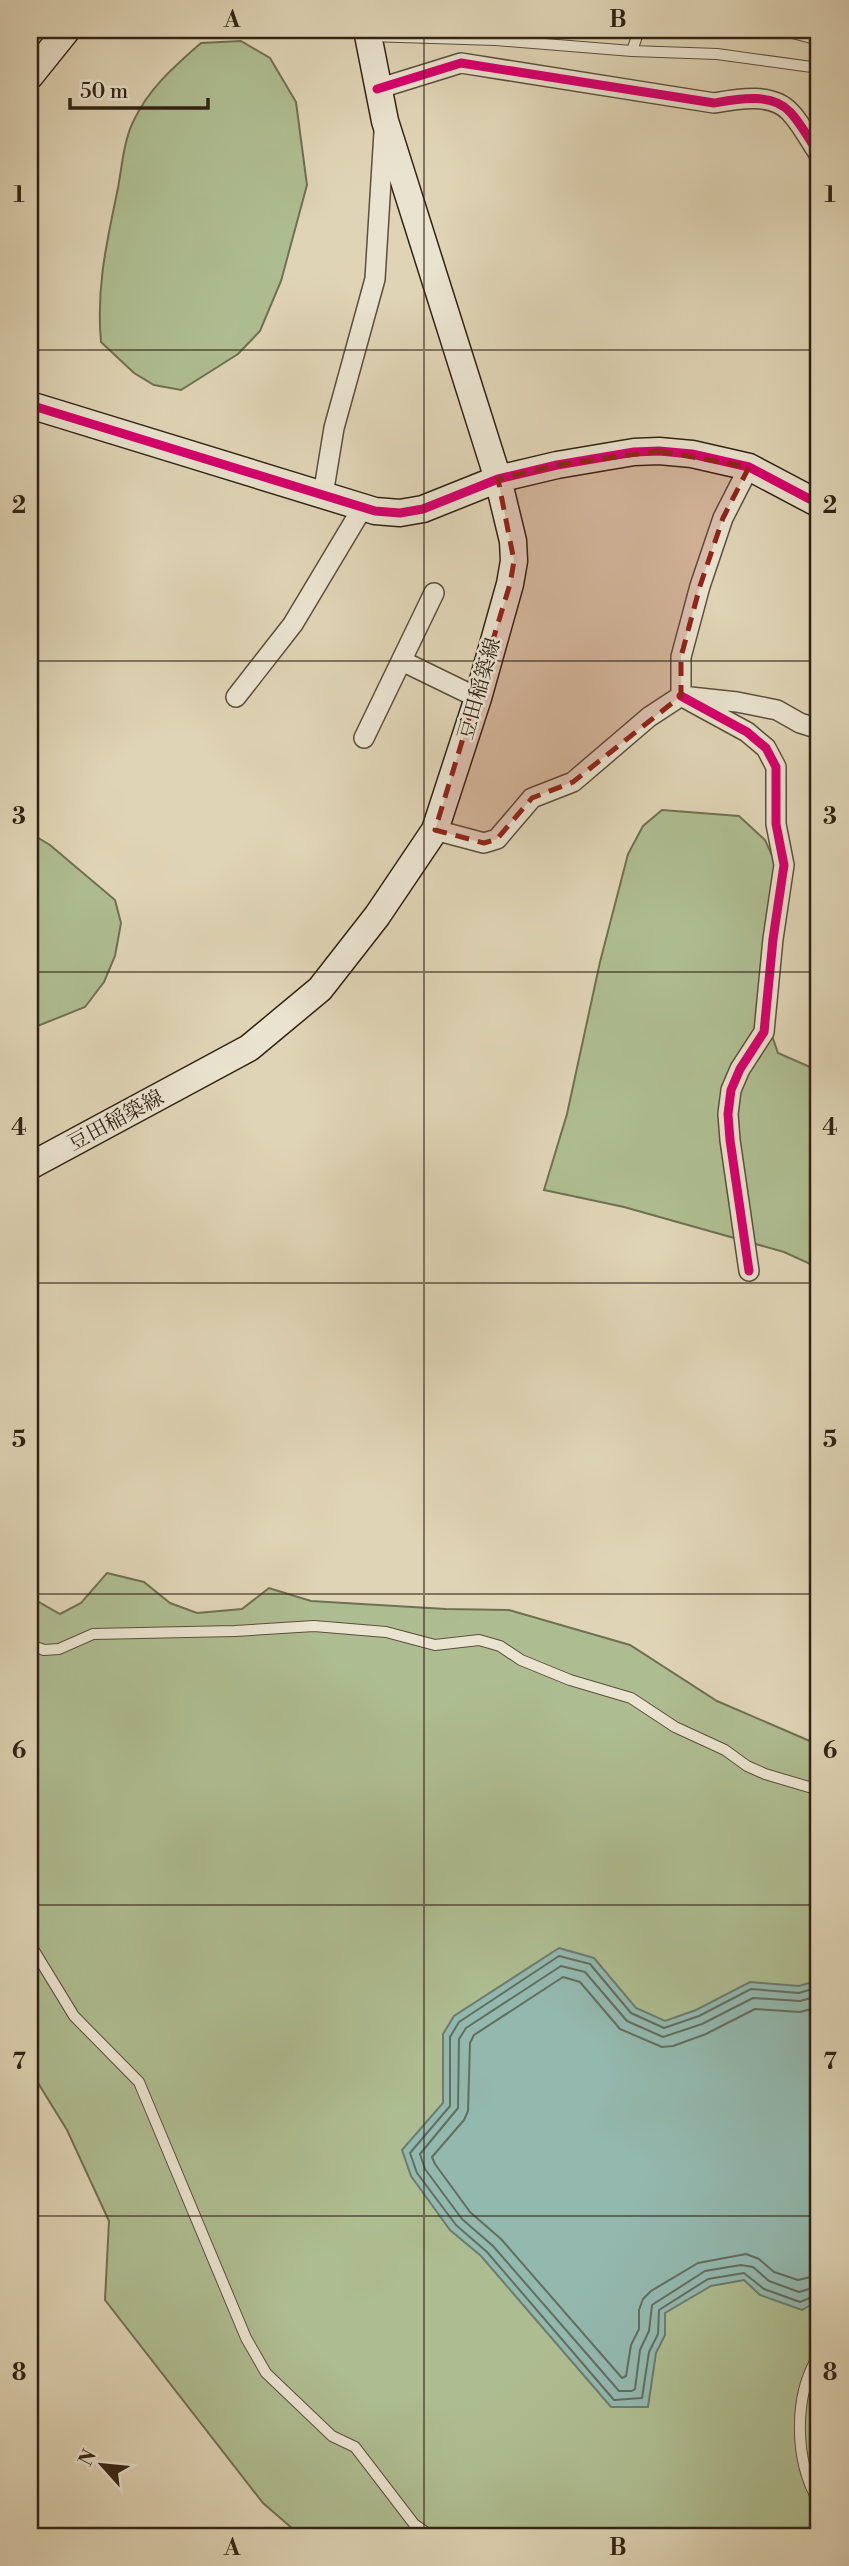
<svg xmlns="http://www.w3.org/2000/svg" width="849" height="2566" font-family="'Libre Bodoni','Noto Serif JP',serif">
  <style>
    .green { fill: #aebd91; stroke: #707052; stroke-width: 2 }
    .water { fill: #93b8ae; stroke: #6c7c70; stroke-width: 2 }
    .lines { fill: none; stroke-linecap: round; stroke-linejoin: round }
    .shore { stroke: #626e60; stroke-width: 2 }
    .lane-casing { stroke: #5c4f3c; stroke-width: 12 }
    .street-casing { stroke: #5c4f3c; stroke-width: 22 }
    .secondary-casing { stroke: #312313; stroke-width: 29 }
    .lane { stroke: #eae3cf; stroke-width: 10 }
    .street { stroke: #eae3cf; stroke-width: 19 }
    .secondary { stroke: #eae3cf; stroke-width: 26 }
    .cycleway-casing { stroke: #eae3cf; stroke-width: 13 }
    .cycleway { stroke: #d6006c; stroke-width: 9 }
    .marked { fill: #8f2418; fill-opacity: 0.2; stroke: #8f2418; stroke-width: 5; stroke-dasharray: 14 9; stroke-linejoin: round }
    .grid { fill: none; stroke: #312313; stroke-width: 2; stroke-opacity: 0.55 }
    .labels { text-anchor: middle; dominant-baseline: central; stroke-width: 5; stroke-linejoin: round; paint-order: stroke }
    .street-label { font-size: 21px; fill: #312313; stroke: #eae3cf }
    .neatline { fill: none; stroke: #312313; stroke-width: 2.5 }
    .grid-label { font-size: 23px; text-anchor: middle; font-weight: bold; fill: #312313 }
  </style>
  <rect width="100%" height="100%" fill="#dfd4b5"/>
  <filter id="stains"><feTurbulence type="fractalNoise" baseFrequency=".00286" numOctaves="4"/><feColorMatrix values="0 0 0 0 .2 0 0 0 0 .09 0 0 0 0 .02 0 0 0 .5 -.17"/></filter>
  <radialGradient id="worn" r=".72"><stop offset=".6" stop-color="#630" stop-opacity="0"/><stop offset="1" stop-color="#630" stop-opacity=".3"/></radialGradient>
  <path class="green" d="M241 41 270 58 296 102 307 185 281 281 260 331 238 354 181 390 154 385 134 373 101 342C96 287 107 241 118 188 122 166 124 139 134 120 149 88 175 66 201 43Z
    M662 810 739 816 765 840 783 879 770 1030 778 1053 819 1071V1268L784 1252 624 1207 544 1190 567 1114 600 962 628 854 643 826Z
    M30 833 50 845 115 900 121 923 115 956 104 982 85 1007 30 1029Z
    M107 1573 144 1582 170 1603 197 1613 242 1609 269 1588 311 1601 446 1609 509 1610 630 1645 717 1701 819 1745V2536H301L263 2503 105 2300 109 2221 67 2130 30 2070V1597L60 1614 81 1603Z"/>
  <path class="water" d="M559 1948 594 1958 636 2008 665 2021 696 2010 750 1982 799 1986 819 1980V2235L816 2242 819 2252V2300L802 2310 760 2295 744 2280 711 2286 665 2313V2335L656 2353 648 2407H611L481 2256 450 2230 411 2176 402 2150 443 2103V2034L454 2016Z"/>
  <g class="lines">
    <path class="shore" d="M819 1987 799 1993 751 1989 699 2016 664 2028 631 2013 590 1964 559 1956 459 2022 450 2037V2106L410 2153 417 2173 456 2225 487 2252 614 2400 642 2398 649 2352 658 2334 659 2310 708 2279 744 2273 764 2289 800 2302 819 2294
      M819 1996 800 2001 753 1998 702 2024 663 2037 627 2021 585 1972 561 1966 466 2028 459 2039 458 2108 420 2154 425 2169 462 2219 493 2246 619 2391H632L635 2389 640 2350 649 2331 652 2305 705 2271 741 2265 753 2267 769 2281 799 2292 819 2286
      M819 2007 800 2012 755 2009 706 2034 673 2046 662 2047 620 2029 580 1982 563 1977 474 2035 470 2043 468 2111 464 2120 432 2157 435 2164 470 2212 501 2239 622 2378 626 2376 631 2345 639 2329V2310L643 2299 651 2291 698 2263 746 2254 759 2259 774 2272 798 2280 819 2275"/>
    <defs>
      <path id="lane" d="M781 30 819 40
        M368 36 496 40 632 51 717 54 819 68
        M632 51 639 30
        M30 1645 44 1650 59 1649 93 1634 235 1631 314 1626 386 1632 435 1645 479 1640 500 1646 521 1660 570 1680 631 1698 675 1727 725 1750 747 1766 765 1774 819 1790
        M30 1944 74 2016 139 2082 246 2338 266 2373 332 2436 355 2447 414 2524 431 2536
        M819 2355C793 2395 794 2461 819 2502"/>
      <path id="street" d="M377 89 461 63 714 103C737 99 772 92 790 112 800 122 810 141 819 154
        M323 495 334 428 375 279 384 132
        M402 661 478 698
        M681 696 747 732 766 748 776 767V824L784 865 773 939 764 1032 740 1069 731 1090 728 1114 730 1140 749 1271
        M681 696V657L700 586 723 518 749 467
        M236 697 293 624 363 507
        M364 738 434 593
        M435 830 484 843 497 839 532 798 573 782 649 717 681 696 737 702 777 710 800 723 819 729"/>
      <path id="secondary" d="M30 76 67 30
        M30 405 375 511 400 513 423 509 498 479 557 465 634 452 659 451 692 454 749 467 819 504
        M30 1166 249 1048 320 989 377 916 435 830 478 698 510 584 514 561 513 541 498 479 385 121 367 30"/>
    </defs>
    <use href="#lane" class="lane-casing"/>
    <use href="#street" class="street-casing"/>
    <use href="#secondary" class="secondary-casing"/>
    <use href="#lane" class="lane"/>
    <use href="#street" class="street"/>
    <use href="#secondary" class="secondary"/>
    <defs>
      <path id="cycleway" d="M377 89 461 63 714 103C737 99 772 92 790 112 800 122 810 141 819 154
        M30 405 375 511 400 513 423 509 498 479 557 465 634 452 659 451 692 454 749 467 819 504
        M681 696 747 732 766 748 776 767V824L784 865 773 939 764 1032 740 1069 731 1090 728 1114 730 1140 749 1271"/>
    </defs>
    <use href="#cycleway" class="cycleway-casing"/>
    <use href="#cycleway" class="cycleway"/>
  </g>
  <path class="marked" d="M659 451 749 467 723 518 700 586 681 657V696L573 782 532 798 497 839 484 843 435 830 510 584 514 561 498 479 557 465Z"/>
  <path class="grid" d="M424 30V2536M30 350H819M30 661H819M30 972H819M30 1283H819M30 1594H819M30 1905H819M30 2216H819"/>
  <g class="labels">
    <g class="street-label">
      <text transform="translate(480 689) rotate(-74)">豆田稲築線</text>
      <text transform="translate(116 1121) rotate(-28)">豆田稲築線</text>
    </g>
  </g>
  <rect width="849" height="2566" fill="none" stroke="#dfd4b5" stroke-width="77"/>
  <g transform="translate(102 2465) rotate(297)" stroke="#eae3cf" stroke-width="5" paint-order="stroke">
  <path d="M0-5L12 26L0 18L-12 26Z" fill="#312313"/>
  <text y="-10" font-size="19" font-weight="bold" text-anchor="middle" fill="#312313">N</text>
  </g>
  <path d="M70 98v10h138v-10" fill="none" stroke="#312313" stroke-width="3.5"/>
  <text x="80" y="98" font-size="21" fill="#312313" stroke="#eae3cf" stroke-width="5" paint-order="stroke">50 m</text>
  <rect x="38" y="38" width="772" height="2490" class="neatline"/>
  <g class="grid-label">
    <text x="232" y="27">A</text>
    <text x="618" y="27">B</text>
    <text x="19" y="202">1</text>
    <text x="830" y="202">1</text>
    <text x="19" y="513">2</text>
    <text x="830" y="513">2</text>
    <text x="19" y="824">3</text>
    <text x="830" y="824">3</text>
    <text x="19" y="1135">4</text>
    <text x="830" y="1135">4</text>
    <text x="19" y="1447">5</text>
    <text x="830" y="1447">5</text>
    <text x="19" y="1758">6</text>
    <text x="830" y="1758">6</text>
    <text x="19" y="2069">7</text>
    <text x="830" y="2069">7</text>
    <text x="19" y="2380">8</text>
    <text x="830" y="2380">8</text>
    <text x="232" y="2555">A</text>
    <text x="618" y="2555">B</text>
  </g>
  <rect width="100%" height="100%" filter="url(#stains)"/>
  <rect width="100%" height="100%" fill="url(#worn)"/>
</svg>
